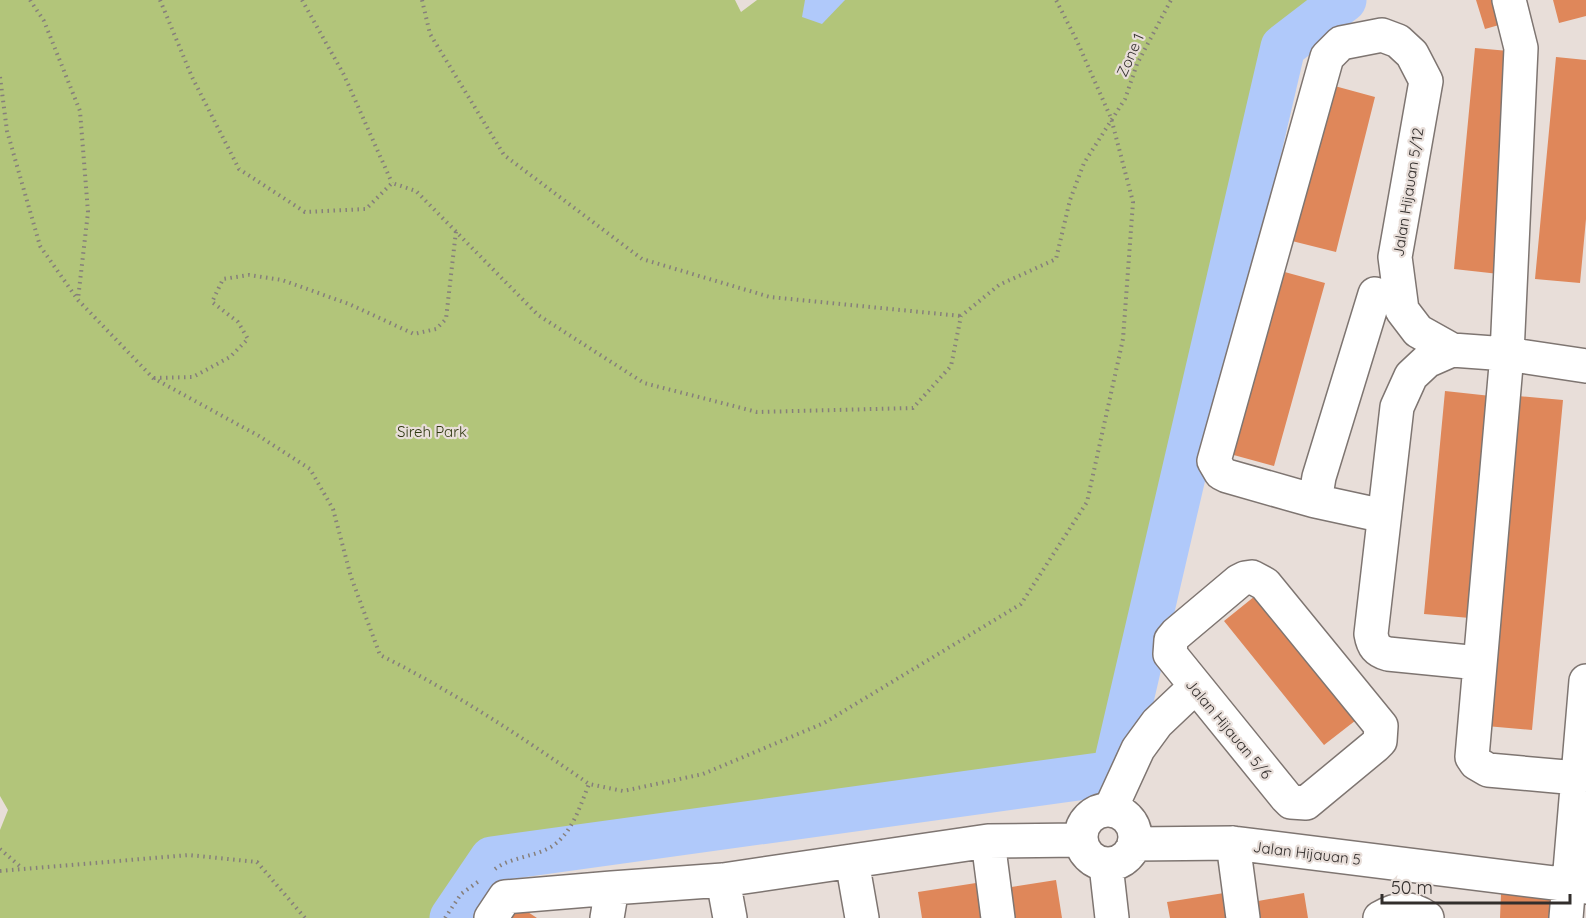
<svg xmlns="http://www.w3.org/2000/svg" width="1586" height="918" font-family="Quicksand,sans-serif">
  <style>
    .green { fill: #b2c57a }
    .water { fill: #b0c9fa }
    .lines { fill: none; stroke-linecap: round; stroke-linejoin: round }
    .river { stroke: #b0c9fa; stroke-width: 45 }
    .building { fill: #df875a }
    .minor-casing { stroke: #7e7571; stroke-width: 36 }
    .path { stroke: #867f7b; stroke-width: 4; stroke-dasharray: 1.5 4.5; stroke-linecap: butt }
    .minor { stroke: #fff; stroke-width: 33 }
    .labels { text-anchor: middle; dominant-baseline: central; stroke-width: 4.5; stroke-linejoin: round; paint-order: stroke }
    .street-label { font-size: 15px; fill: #322e2c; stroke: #e8ded9 }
    .park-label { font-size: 15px; fill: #303911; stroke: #e8ded9 }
  </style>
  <rect width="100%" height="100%" fill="#e8ded9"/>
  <path class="green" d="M0 0H735L741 12 757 0H1344L1283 47 1114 773 493 859 452 918H0V830L8 810 0 796Z"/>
  <path class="water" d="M805 0H845L822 24 802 17Z"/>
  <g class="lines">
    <path class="river" d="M452 918 492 859 1114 773 1283 47 1344 0"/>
  </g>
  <path class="building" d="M1476 0H1507L1513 21 1485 29Z
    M1553 0H1586V16L1559 23Z
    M1475 48 1520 52 1499 274 1454 269Z
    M1556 57 1586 60V219L1580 283 1535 279Z
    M1331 85 1375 97 1336 252 1292 241Z
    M1281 271 1325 283 1274 466 1230 454Z
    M1445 391 1491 396 1470 618 1424 614Z
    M1517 396 1563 400 1532 730 1486 726Z
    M1260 592 1360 717 1324 745 1224 621Z
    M1056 880 1062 918H1003L998 889Z
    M976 883 981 918H922L918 892Z
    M1224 893 1228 918H1170L1167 902Z
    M1304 893 1308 918H1250L1247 903Z
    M1501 894 1558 896 1557 918H1500Z
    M505 897 537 918H491Z"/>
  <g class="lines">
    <defs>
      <path id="minor" d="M1509 0 1521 48 1507 354 1472 757 1476 763 1488 770 1577 778
        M1375 294 1319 477 1315 501 1384 516
        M1315 501 1227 476 1221 473 1214 461 1327 57 1341 43 1382 35 1398 41 1412 54 1426 81 1395 257 1402 310 1418 331 1452 350
        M1252 577 1265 584 1381 726 1380 741 1375 746 1306 803 1291 802 1286 797 1170 654 1171 640 1176 634 1239 581 1245 578Z
        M1479 663 1388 654C1377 651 1373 646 1371 634L1397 407 1411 376 1427 361 1452 350 1507 354 1586 366
        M1081 837a27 27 0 1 1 54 0a27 27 0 1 1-54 0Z
        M1110 810 1138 749 1157 723 1195 687
        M988 841 998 918
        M1233 843 1243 918
        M1134 844 1233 843 1586 887
        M852 861 862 918
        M1106 865 1112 918
        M723 880 730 918
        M491 918 505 897 612 888
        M607 918 612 888 723 880 988 841 1080 840
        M1380 918C1397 908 1411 906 1427 918
        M1566 918 1586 681"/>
    </defs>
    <use href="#minor" class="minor-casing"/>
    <path class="path" d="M30 0 44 21 80 111 88 212 78 299
      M160 0 192 77 239 169 305 212 366 209 392 183 416 191 538 315 644 383 757 412 913 408 951 366 961 316 999 285 1056 259 1070 200 1084 163 1125 99 1137 64 1171 0
      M302 0 344 75 392 183
      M422 0 430 34 504 155 642 259 770 297 961 316
      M0 77 7 131 40 246 78 300 153 378 259 436 310 469 333 509 351 577 380 655C454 692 522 737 589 784
      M154 378 193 377 230 357 248 339 238 322 212 302 223 279 249 275 282 280 349 304 414 334 436 329 446 319 456 231
      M0 849 22 868
      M495 869C511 857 534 857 551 847 572 834 580 806 589 784L623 791 703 774 824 723 1021 604 1087 502 1123 339 1133 202 1111 118 1076 39 1056 0
      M0 871 189 855 257 862 305 918
      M445 918 461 894 479 881"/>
    <use href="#minor" class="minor"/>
  </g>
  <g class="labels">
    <g class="street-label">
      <text transform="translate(1130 55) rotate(-66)">Zone 1</text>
      <text transform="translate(1408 192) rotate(-81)">Jalan Hijauan 5/12</text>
      <text transform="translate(1229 729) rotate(50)">Jalan Hijauan 5/6</text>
      <text transform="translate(1307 853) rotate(7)">Jalan Hijauan 5</text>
    </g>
    <g class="park-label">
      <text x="432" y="431">Sireh Park</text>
    </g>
  </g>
  <path d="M1382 894v9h188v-9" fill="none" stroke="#322e2c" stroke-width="3"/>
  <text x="1391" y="894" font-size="18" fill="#322e2c" stroke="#e8ded9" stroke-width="4.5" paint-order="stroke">50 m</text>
</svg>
